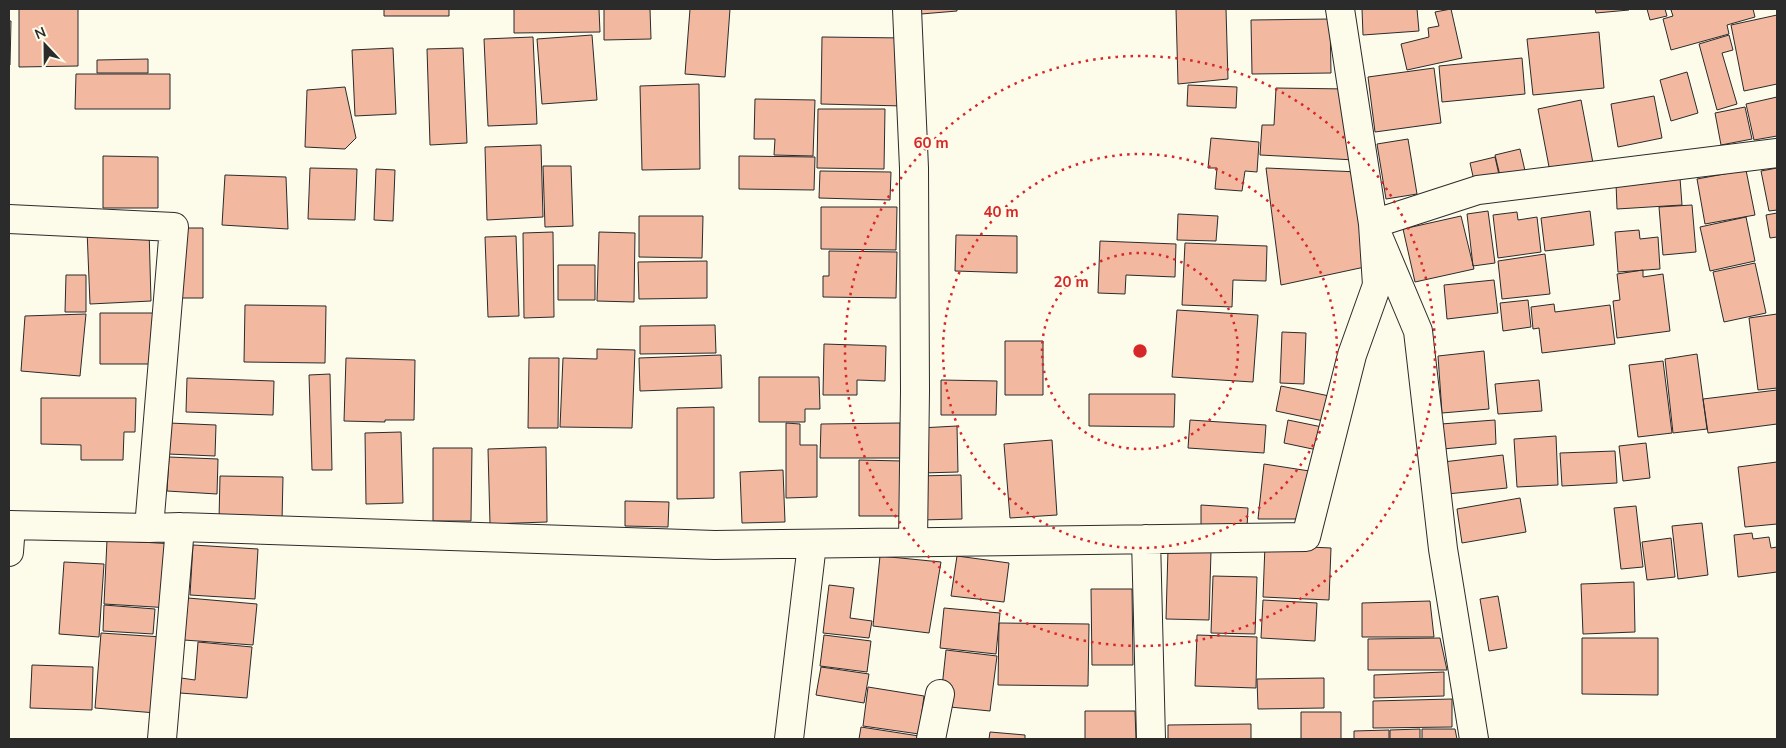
<svg xmlns="http://www.w3.org/2000/svg" width="1786" height="748" font-family="'Nunito Sans',sans-serif">
  <style>
    .building { fill: #f2b8a0; stroke: #2b2b2b }
    .lines { fill: none; stroke-linecap: round; stroke-linejoin: round }
    .street-casing { stroke: #2b2b2b; stroke-width: 30 }
    .street { stroke: #fdfbea; stroke-width: 28 }
    .ring { fill: none; stroke: #d62828; stroke-width: 2.5; stroke-dasharray: 2.5 5 }
    .centre { fill: #d62828; stroke: #fdfbea; stroke-width: 2.5 }
    .ring-label { font-size: 15px; text-anchor: middle; font-weight: bold; fill: #d62828; stroke: #fdfbea; stroke-width: 4; stroke-linejoin: round; paint-order: stroke }
  </style>
  <rect width="100%" height="100%" fill="#fdfbea"/>
  <path class="building" d="M19 9H78V66L19 67Z
    M384 9H449V16H384Z
    M514 9H599L600 32 514 33Z
    M604 9H650L651 39 604 40Z
    M690 9H730L725 77 685 74Z
    M920 9H957V11L921 14Z
    M1176 9H1226L1228 79 1178 84Z
    M1362 9H1417L1419 31 1363 35Z
    M1451 9 1462 58 1407 70 1401 44 1429 37 1428 28 1439 26 1435 12Z
    M1595 9H1629V10L1596 13Z
    M1647 9H1665L1667 16 1650 20Z
    M1674 9H1753L1755 17 1727 25 1729 34 1671 50 1663 19 1673 16 1671 10Z
    M1777 15V84L1744 91 1731 25Z
    M1330 19 1331 73 1252 74 1251 20Z
    M9 21H11L10 65H9Z
    M1599 32 1604 88 1533 95 1527 39Z
    M592 35 597 100 542 104 537 39Z
    M1729 35 1733 50 1722 53 1737 104 1717 110 1699 44Z
    M533 37 537 124 488 126 484 39Z
    M822 37 905 38 904 106 821 104Z
    M393 48 396 114 355 116 352 50Z
    M463 48 467 143 430 145 427 49Z
    M1522 58 1525 94 1442 102 1439 66Z
    M148 59V73H97V60Z
    M1434 68 1441 123 1375 132 1368 77Z
    M1687 72 1698 113 1671 121 1660 80Z
    M76 74H170V109H75Z
    M699 84 700 169 642 170 640 86Z
    M1188 85 1237 87 1236 108 1187 106Z
    M345 87 356 138 345 149 305 147 307 90Z
    M1276 88 1348 89 1355 160 1260 155 1262 125H1274Z
    M1654 96 1662 138 1618 147 1611 104Z
    M1777 97V136L1754 140 1746 104Z
    M755 99 815 100 813 156 774 155 775 139H754Z
    M1581 100 1593 163 1550 172 1538 109Z
    M1745 107 1752 139 1721 145 1715 113Z
    M818 109H885L884 169 817 168Z
    M1211 138 1259 142 1257 172 1245 171 1242 191 1215 189 1217 168H1208Z
    M1408 139 1417 194 1386 199 1377 144Z
    M541 145 543 217 487 220 485 147Z
    M1520 149 1526 175 1501 180 1495 155Z
    M103 156 158 157V208H103Z
    M739 156 815 157 814 190 739 189Z
    M1495 157 1500 179 1475 185 1470 163Z
    M543 166H571L573 226 545 227Z
    M310 168 357 169 355 220 308 219Z
    M1266 168 1359 172 1374 265 1281 285Z
    M1777 168V210L1769 211 1761 171Z
    M376 169 395 170 393 221 374 220Z
    M1746 170 1755 215 1705 224 1697 179Z
    M820 171 891 172 890 200 819 198Z
    M225 175 286 177 288 229 222 225Z
    M1680 178 1682 205 1617 209 1616 183Z
    M1692 205 1696 252 1663 255 1659 207Z
    M821 207H897L896 250 821 249Z
    M1488 211 1495 263 1473 266 1467 214Z
    M1590 211 1594 245 1545 251 1541 218Z
    M1517 212 1518 220 1537 217 1541 252 1498 258 1493 215Z
    M1777 213V237L1770 238 1766 215Z
    M1178 214 1218 216 1216 241 1177 240Z
    M639 216H703L702 258 639 257Z
    M1461 216 1474 269 1415 282 1403 229Z
    M1746 217 1755 261 1710 271 1700 227Z
    M149 228 151 301 90 304 87 230Z
    M176 228H203V298H176Z
    M1639 230 1640 239 1658 237 1660 269 1618 272 1615 232Z
    M553 232 554 317 524 318 523 233Z
    M599 232 635 233 634 302 597 301Z
    M956 235 1017 236V273L955 271Z
    M516 236 519 316 488 317 485 237Z
    M1100 241 1176 244 1175 277 1126 275 1125 294 1098 293Z
    M1185 243 1267 246 1266 281 1233 280 1232 307 1182 305Z
    M829 251 897 252 896 298 823 297V276H829Z
    M1545 254 1550 294 1502 299 1498 261Z
    M707 261V298L639 299 638 262Z
    M1755 263 1766 313 1724 322 1713 272Z
    M558 265H595V300H558Z
    M1643 270V277L1663 274 1670 331 1617 338 1613 301 1620 300 1617 274Z
    M66 275H86V312H65Z
    M1494 280 1498 313 1447 319 1444 285Z
    M1528 300 1531 327 1503 331 1500 303Z
    M1554 304 1555 312 1610 305 1615 344 1542 353 1539 328 1533 329 1531 307Z
    M245 305 326 306 325 363 244 362Z
    M1177 310 1258 315 1253 382 1172 377Z
    M100 313H156V364H100Z
    M86 314 80 376 21 371 25 316Z
    M1777 314V388L1758 390 1749 318Z
    M715 325 716 353 640 354V326Z
    M1282 332 1306 333 1304 384 1280 383Z
    M1005 341H1043V395H1005Z
    M824 344 886 346 885 381 857 380V395H823Z
    M597 349 635 350 632 428 560 427 563 358 597 359Z
    M1484 351 1489 409 1442 413 1438 356Z
    M1697 354 1707 429 1673 433 1665 359Z
    M721 355 722 388 640 391 639 358Z
    M346 358 415 360 414 420H385V422L344 421Z
    M529 358H559L558 428H528Z
    M1663 361 1672 433 1638 437 1629 365Z
    M330 374 332 470H312L309 375Z
    M759 377H819L820 409H805V422H759Z
    M187 378 274 381 273 415 186 412Z
    M941 380 997 381 996 415H941Z
    M1539 380 1542 411 1498 414 1495 384Z
    M1281 386 1339 398 1333 423 1276 411Z
    M1777 390V424L1708 433 1703 399Z
    M1089 394H1175L1174 427 1089 426Z
    M41 398H136L135 432H124L123 460H81V445L41 444Z
    M714 407V498L677 499V408Z
    M1190 420 1266 425 1264 453 1188 448Z
    M1288 420 1327 428 1322 451 1284 443Z
    M1495 420 1496 444 1443 449 1441 424Z
    M169 423 216 425 215 456 168 454Z
    M786 423 800 424V445H817V497L786 498Z
    M900 423V458H820L821 424Z
    M957 426 958 472 922 473 920 428Z
    M401 432 403 503 366 504 365 433Z
    M1556 436 1558 485 1517 487 1514 439Z
    M1052 440 1057 515 1010 518 1004 444Z
    M1646 443 1650 478 1623 481 1619 446Z
    M546 447 547 522 490 524 488 449Z
    M433 448H472L471 521H433Z
    M1615 451 1617 483 1562 486 1560 453Z
    M1503 455 1507 488 1447 494 1443 462Z
    M169 457 218 459 217 494 167 491Z
    M859 460 902 461 901 516H859Z
    M1777 462V524L1745 527 1738 467Z
    M1264 464 1316 472 1307 519H1258Z
    M783 470 785 522 742 523 740 472Z
    M961 475 962 519 920 520 919 476Z
    M220 476 283 477 282 521 219 520Z
    M1520 498 1526 532 1462 543 1457 509Z
    M625 501 669 502 668 527 625 526Z
    M1201 505 1248 508 1247 528 1201 527Z
    M1636 506 1643 567 1621 569 1614 508Z
    M1702 523 1708 575 1678 579 1672 526Z
    M1752 533 1753 539 1769 537 1771 548 1777 547V572L1738 577 1734 535Z
    M1671 538 1675 577 1647 580 1642 542Z
    M107 540 174 544 171 608 104 604Z
    M193 545 258 549 255 599 190 595Z
    M1265 545 1331 548 1329 600 1263 597Z
    M1168 549 1211 551 1209 620 1166 619Z
    M880 556 941 562 929 633 873 626Z
    M957 556 1009 563 1004 602 951 596Z
    M64 562 104 564 99 637 59 634Z
    M1213 576 1257 577 1255 634 1211 633Z
    M1634 582 1635 632 1583 634 1581 584Z
    M829 585 854 588 850 618 872 621 869 638 823 633Z
    M1091 589H1132L1133 665H1092Z
    M1498 596 1507 648 1489 651 1480 599Z
    M188 598 257 604 253 645 184 640Z
    M1263 600 1317 603 1315 641 1261 638Z
    M1430 601 1434 637H1362V603Z
    M104 605 155 609 153 634 103 631Z
    M944 608 1000 613 996 654 940 648Z
    M999 623 1089 624 1088 686 998 685Z
    M101 633 162 637 156 713 95 708Z
    M824 635 871 641 867 672 820 666Z
    M1197 635 1257 637 1256 688 1195 686Z
    M1440 638 1447 670H1368V639Z
    M1582 638H1658V695L1582 694Z
    M198 642 252 647 247 698 180 693 181 678 195 680Z
    M946 650 997 656 990 711 940 706Z
    M32 665 93 667 92 710 30 708Z
    M821 667 869 674 864 703 816 695Z
    M1444 672V696L1374 698V675Z
    M1324 678V708L1258 709 1257 679Z
    M868 687 924 696 919 734 863 726Z
    M1452 699V727L1373 728V701Z
    M1085 711H1135L1136 739H1085Z
    M1301 712H1341V739H1301Z
    M1251 724V739H1168V725Z
    M861 727 919 736V739H859Z
    M1420 729V739H1390V730Z
    M1422 729H1455L1457 739H1422Z
    M1389 730V739H1354V731Z
    M990 732 1025 735V739H989Z"/>
  <g class="lines">
    <defs>
      <path id="street" d="M907 9 914 168 915 391 913 542
        M1340 9 1373 224 1418 331 1443 549 1474 739
        M9 219 174 227 149 528
        M9 525 149 528 180 527 715 545 1306 537 1352 355 1377 285 1373 224 1478 190 1777 153
        M1146 539 1151 739
        M9 552 11 525
        M162 739 180 527
        M789 739 812 544
        M931 739 940 694"/>
    </defs>
    <use href="#street" class="street-casing"/>
    <use href="#street" class="street"/>
  </g>
  <g class="ring">
    <circle cx="1140" cy="351" r="98"/>
    <circle cx="1140" cy="351" r="197"/>
    <circle cx="1140" cy="351" r="295"/>
  </g>
  <circle cx="1140" cy="351" r="8" class="centre"/>
  <g class="ring-label">
    <text x="931" y="148">60 m</text>
    <text x="1001" y="217">40 m</text>
    <text x="1071" y="287">20 m</text>
  </g>
  <rect width="1786" height="748" fill="none" stroke="#2b2b2b" stroke-width="20"/>
  <g transform="translate(45 45) rotate(338)" stroke="#fdfbea" stroke-width="4" paint-order="stroke">
  <path d="M0-4L9 19L0 12L-9 19Z" fill="#2b2b2b"/>
  <text y="-8" font-size="14" font-weight="bold" text-anchor="middle" fill="#2b2b2b">N</text>
  </g>
</svg>
